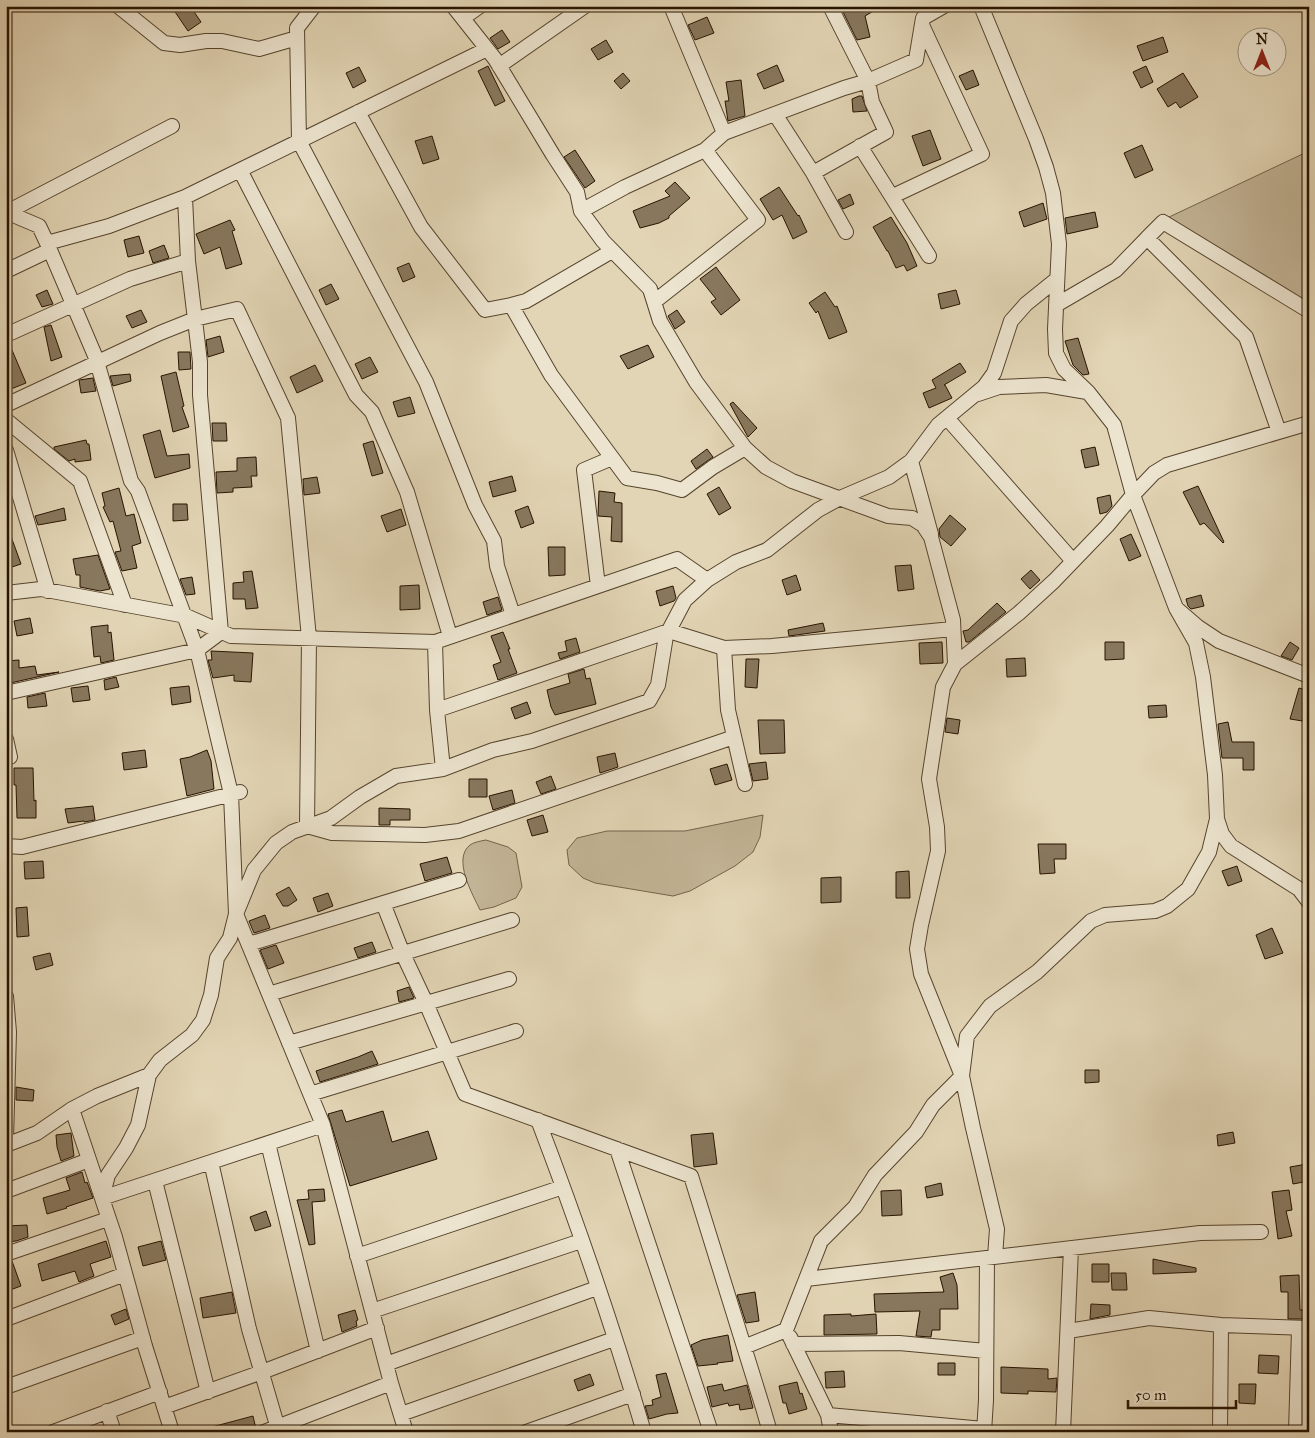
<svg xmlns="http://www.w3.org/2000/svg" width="1315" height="1438" font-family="'IM FELL Great Primer',serif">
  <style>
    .green { fill: #c2b496; stroke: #74644b }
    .building { fill: #88785e; stroke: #271300 }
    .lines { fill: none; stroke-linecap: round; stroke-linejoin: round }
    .street-casing { stroke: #56442d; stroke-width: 16 }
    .street { stroke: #ece4cf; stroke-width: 14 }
  </style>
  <rect width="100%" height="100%" fill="#e2d5b5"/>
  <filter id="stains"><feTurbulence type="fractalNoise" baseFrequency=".004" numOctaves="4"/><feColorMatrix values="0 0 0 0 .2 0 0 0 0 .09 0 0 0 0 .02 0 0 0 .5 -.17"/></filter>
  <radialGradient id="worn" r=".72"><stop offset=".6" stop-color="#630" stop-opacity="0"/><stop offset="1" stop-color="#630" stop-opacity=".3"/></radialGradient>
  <path class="green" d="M1309 151V303L1167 218Z
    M763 815 760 837 753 852 735 866 690 891 673 896 595 883 583 878 569 865 567 850 577 838 607 831H685Z
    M486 840 508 847 516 853 522 887 516 898 494 907 480 910C473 895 452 859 470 845 474 842 481 841 486 840Z"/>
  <path class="building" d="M171 6H190L201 22 188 31Z
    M840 6H882L865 16 870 37 857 40Z
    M707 17 714 33 695 40 688 25Z
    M502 30 510 42 498 49 490 38Z
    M1163 37 1168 52 1143 61 1137 46Z
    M606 40 613 52 598 60 591 49Z
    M777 65 784 81 764 89 757 74Z
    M488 66 505 101 495 106 478 71Z
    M1146 66 1153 82 1141 88 1133 72Z
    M359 67 366 81 353 88 346 73Z
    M973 70 979 85 966 90 959 76Z
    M623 73 630 81 621 89 614 81Z
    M1183 73 1198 97 1180 108 1176 102 1168 107 1157 89Z
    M741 80 745 116 728 121 725 101H729L726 82Z
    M859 96H862L867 111 853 112 852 99Z
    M930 130 941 159 923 166 912 136Z
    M432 136 439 159 423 164 415 141Z
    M1142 145 1153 170 1135 178 1124 153Z
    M575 150 595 181 585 188 564 157Z
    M675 182 690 198 669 216V218L659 223 640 228 633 211 670 196 665 191Z
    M779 187 798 216 799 215 807 232 793 239 782 215 773 220 760 199Z
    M850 194 854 204 843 209 838 200Z
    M1043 203 1047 219 1024 227 1019 212Z
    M1095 212 1098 227 1067 234 1065 218Z
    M891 217 907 243 917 266 907 271 904 265 896 268 888 251H887L873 227Z
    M230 220 235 230 232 231 242 264 226 269 220 247 204 254 196 234Z
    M139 236 144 253 128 257 124 240Z
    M164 245 169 258 153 263 149 251Z
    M409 263 415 277 403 282 397 268Z
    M716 267 740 300 721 315 711 302 716 299 700 279Z
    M331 284 339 299 326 305 319 290Z
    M47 290 53 304 42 307 36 295Z
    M956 290 960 304 941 309 938 294Z
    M825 292 835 307 837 306 847 332 829 339 818 311 816 313 809 303Z
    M141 310 147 322 132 328 126 316Z
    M677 310 685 322 675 329 668 316Z
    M51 325 62 357 51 361 44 327Z
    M220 336 224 352 208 357 206 340Z
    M1078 338 1089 374 1083 375 1073 365 1065 341Z
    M9 343 26 383 6 391V344Z
    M648 345 654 357 628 369 620 356Z
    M178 352H190L191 369 179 370Z
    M370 357 378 372 362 379 355 364Z
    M960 363 966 372 944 385H945L952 398 929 408 923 393 936 388 932 380Z
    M315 365 323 381 297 393 290 377Z
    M176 372 184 406 182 407 189 427 173 432 161 376Z
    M130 374 131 381 113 386 110 376Z
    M93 378 96 391 81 393 79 380Z
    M410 397 415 413 398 417 393 402Z
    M733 402 757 428 748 437 730 404Z
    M212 423H226L227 441H213Z
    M160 430 167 456 189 454 190 468 155 478 143 435Z
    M86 440 87 444H89L91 460 75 462V459L69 461 54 449V447Z
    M373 441 383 473 372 476 363 444Z
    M1095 447 1099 465 1085 468 1081 450Z
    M707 449 713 457 696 469 691 461Z
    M256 457 257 476H251L252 487 233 488V492L217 493 216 472 237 471V458Z
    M512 476 516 491 493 497 489 482Z
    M317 477 320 493 304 495 303 479Z
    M1198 486 1224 542 1223 543 1204 523 1200 525 1183 492Z
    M719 487 731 508 719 515 707 494Z
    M119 488 126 516 134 514 141 543 132 546 137 568 122 571 115 552 121 551 113 521 110 522 103 507 105 506 102 493Z
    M599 491 615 493 614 502 622 503V542L611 541 612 517 598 516Z
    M1110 495 1112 506 1107 512 1100 514 1097 498Z
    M173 504H187L188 520 173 521Z
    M528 506 534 523 521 528 515 511Z
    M64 508 66 520 38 525 35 516Z
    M401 509 406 525 387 532 381 516Z
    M950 515 966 529 951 546 940 537 939 529Z
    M6 528H8L21 564 6 569Z
    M1131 534 1141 556 1129 561 1120 539Z
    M548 547H565V575L549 576Z
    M98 555 110 589 100 591 80 587V575H76L73 559Z
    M911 565 914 589 898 591 895 566Z
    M1031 570 1040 580 1030 589 1021 579Z
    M252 571 258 608 246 609 245 599H233V583L244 582 243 572Z
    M796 575 801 590 787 595 782 580Z
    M192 577 195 594 186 595 180 579Z
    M419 585 420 609 400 610V586Z
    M673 586 676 598 674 601 660 606 656 591Z
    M1201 595 1204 606 1191 609 1188 606 1186 599Z
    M498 597 502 610 487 615 483 602Z
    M997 603 1006 612 969 642H966L963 631 968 630Z
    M30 618 33 633 17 636 14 621Z
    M823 623 825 631 789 636 788 630Z
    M108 625V633L111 632 114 660 101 663 100 656 94 657 91 627Z
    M503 632 510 649H508L517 673 498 680 493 665 501 662 491 636Z
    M576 638 580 652 560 659 558 653 567 651 565 641Z
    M942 642 943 663 920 664 919 643Z
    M1105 642H1124V659L1105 660Z
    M1290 642 1299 648 1292 660 1281 656Z
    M211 651 253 653 251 682 234 681V675L213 678 208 660H212Z
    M1025 658 1026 676 1007 677 1006 659Z
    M746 659H759L757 688 745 687Z
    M19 660V668L35 666 37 675 59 672 6 684V661Z
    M584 669 586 679 590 678 596 704 555 715 551 707 547 690 570 683 568 674Z
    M116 677 119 687 105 690 104 680Z
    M88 686 90 700 73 702 71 688Z
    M189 686 191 702 172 705 170 688Z
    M1299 688 1309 691V722L1290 719Z
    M45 693 47 706 28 708 27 697Z
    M527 702 531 713 515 719 511 708Z
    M1166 705 1167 717 1149 718 1148 706Z
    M947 718 960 720 958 734 945 732Z
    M758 720H784L785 753 760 754Z
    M1228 722 1232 742H1254V770H1243V758H1222L1218 724Z
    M145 750 147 767 124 770 122 753Z
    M207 750 211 761 214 789 187 796 180 759 190 757Z
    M615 753 618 767 600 773 597 757Z
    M766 762 768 779 753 781 749 764Z
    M727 764 732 780 715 785 710 769Z
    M14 768H33L34 801 36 800V818H17L16 785H14Z
    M551 776 556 789 541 794 536 782Z
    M469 779H487V797H469Z
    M512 790 515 803 493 810 489 796Z
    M93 806 95 820 84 822V821L68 823 65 809Z
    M379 808 410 809V820H390V825H379Z
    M543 815 548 832 532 836 527 820Z
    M1038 844H1066V859H1054L1055 873 1040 874Z
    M447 857 452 873 425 881 420 864Z
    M43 861 44 878 25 879 24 862Z
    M1237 866 1242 881 1228 886 1222 871Z
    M909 871 910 898H896V872Z
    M841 877V902L821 903V878Z
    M289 887 297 900 288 906H283L276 894Z
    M328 893 333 906 318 912 313 898Z
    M27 907 29 936 17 937 16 908Z
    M265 915 270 928 254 933 249 921Z
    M1272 928 1283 953 1265 959 1256 935Z
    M372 942 376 952 358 958 354 948Z
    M276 945 284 963 268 969 260 950Z
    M50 953 53 965 36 970 33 957Z
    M409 987 414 998 399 1002 397 991Z
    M372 1051 378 1064 320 1082 316 1071 358 1057Z
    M1085 1070H1099V1082L1085 1083Z
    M16 1087 34 1090 33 1101 16 1100Z
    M342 1110 346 1122 383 1111 392 1142 428 1131 437 1159 350 1186 328 1114Z
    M1233 1132 1235 1143 1218 1146 1217 1135Z
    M71 1133 74 1156 61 1161 57 1147 56 1135Z
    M713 1133 717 1164 694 1167 691 1135Z
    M1307 1164 1309 1181 1293 1184 1290 1167Z
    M82 1172 85 1183 87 1182 93 1198 66 1207 67 1208 47 1214 43 1198 70 1190 66 1178Z
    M941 1183 943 1195 927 1198 925 1187Z
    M324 1189 325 1201 312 1202 315 1244 309 1245 297 1200 309 1199 308 1190Z
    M901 1190 902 1215 882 1216 881 1191Z
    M1289 1190 1292 1210 1286 1211 1292 1236 1278 1239 1272 1192Z
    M266 1211 271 1226 255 1231 250 1217Z
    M27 1225 28 1237 16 1241 6 1242V1226Z
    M106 1241 111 1257 90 1264 94 1276 79 1282 75 1271 42 1281 38 1264 82 1249Z
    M161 1241 166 1260 143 1266 138 1247Z
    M1153 1259 1196 1268V1272L1153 1274Z
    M12 1261 21 1286 10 1290 6 1280V1263Z
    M1092 1264H1109V1282H1092Z
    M953 1273 957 1285 958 1309H940V1330H932L931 1337 916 1336 920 1311 875 1312 874 1294 944 1292 940 1277Z
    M1111 1273H1126L1127 1290H1112Z
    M1299 1275 1300 1310H1309V1319H1288V1292H1281L1280 1276Z
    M232 1292 236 1313 203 1318 200 1298Z
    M755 1292 759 1321 746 1323 737 1295Z
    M1091 1304 1110 1305V1315L1090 1319Z
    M126 1309 129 1319 115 1325 111 1315Z
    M355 1310 358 1320 356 1321 357 1326 342 1332 338 1315Z
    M851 1314V1316L876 1314 877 1334 824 1335V1315Z
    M728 1335 733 1361 717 1363 718 1364 698 1366 691 1345 702 1340Z
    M1259 1355 1279 1356 1278 1374 1258 1373Z
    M938 1363H955V1375H938Z
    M1001 1367 1048 1369V1379L1057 1378 1056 1392 1028 1391V1394L1001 1393Z
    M844 1371 845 1387 826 1388 825 1372Z
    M666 1373 678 1413 667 1414 649 1419 645 1406 653 1405 652 1400 661 1397 656 1375Z
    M590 1374 594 1385 578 1391 574 1380Z
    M797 1382 800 1394 802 1393 807 1409 789 1414 786 1403H783L779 1386Z
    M722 1384 724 1391 747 1385 753 1408 740 1410 739 1404 729 1406 728 1403 712 1407 707 1387Z
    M1239 1384H1256L1255 1404 1239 1403Z
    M253 1416 256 1429 255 1432H208V1428Z"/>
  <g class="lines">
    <defs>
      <path id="street" d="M118 6 164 43 180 45 206 41H222L259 49 297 38
        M314 6 297 28 299 141 426 382 475 505 494 541 497 566 513 615
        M453 6 495 59 553 155 577 192 581 211 603 241 650 289 660 321 696 382 745 448 766 467 792 481 888 516 912 518 923 525 931 537 953 620 955 664
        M671 6 724 133
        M981 6 1036 139 1046 167 1053 193 1059 244 1055 329 1056 353 1064 369 1088 392 1114 425 1133 495 1176 608 1198 627 1219 641 1309 676
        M463 18 480 6
        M499 66 585 6
        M358 112 421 227 485 310 511 305 551 375 627 478 657 483 682 490 713 467 745 448
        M775 114 813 173 846 232
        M860 146 929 256
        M240 170 356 395 372 412 407 492 450 636
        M813 173 886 132 872 102 868 81 830 6
        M893 196 982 154 922 25
        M185 197 188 261
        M581 211 625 187 705 150 724 133 844 88 868 81 916 60 923 18 944 6
        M6 212 39 226 47 243 96 358 131 481 138 491 197 650 231 794 236 914 323 1125 391 1383 406 1432
        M7 212 172 126
        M47 243 109 226 185 197 487 49
        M6 271 50 250
        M654 302 758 220 705 150
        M511 305 526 301 612 251
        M1056 305 1116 270 1147 238
        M6 335 130 279 188 261 200 362V395L221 632 197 650 6 693
        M978 394 999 387 1046 385 1087 392
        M6 405 160 333 195 319 237 309 288 418 309 638 307 826 332 833 425 835 459 831 734 737
        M947 418 1073 561
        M6 420 80 481 125 605
        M1279 432 1246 337 1147 238 1163 222 1309 311
        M6 450 48 591
        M911 461 931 534
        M598 586 584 470 612 458
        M6 593 41 589 186 616 231 636 435 642 677 559 707 580
        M435 642 437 710 443 769
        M437 710 669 631 724 648
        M6 739 10 757
        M745 784 728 710 724 648 772 646 953 629
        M1217 819 1222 834 1231 846 1299 889 1309 902
        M6 846 22 847 240 792
        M383 903 403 954 426 1003 465 1094 691 1176 763 1408 770 1432
        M249 944 459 880
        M269 994 512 920
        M6 996 9 1032 6 1140
        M289 1043 509 979
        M310 1094 516 1031
        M72 1109 115 1237 145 1346 172 1432
        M538 1120C577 1222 613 1327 644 1432
        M268 1143 318 1351
        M6 1145 37 1133 72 1109 97 1096 149 1075
        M617 1149 711 1432
        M211 1162 249 1329 279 1432
        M155 1181 208 1392
        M6 1191 89 1160
        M102 1198 108 1175 126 1148 138 1125 149 1075 160 1060 192 1035 203 1020 211 995 217 958 230 938 236 914 254 870 276 843 292 832 331 818 360 797 396 776 443 769 493 750 532 741 649 701 658 685 666 636 685 600 707 580 736 562 767 550 818 510 840 498 889 477 911 461 938 425 984 387 994 373 1011 321 1026 304 1057 279
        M102 1198 323 1125
        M6 1254 108 1219
        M357 1256 563 1187
        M995 1257 997 1229 973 1128 962 1076 921 974 917 949 921 925 938 851 937 827 929 779 943 687 955 664 1019 613 1054 581 1107 526 1133 495 1154 473 1167 465 1309 423
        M806 1279 1200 1233 1261 1232
        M372 1311 581 1241
        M6 1319 125 1274
        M1068 1331 1149 1318 1221 1325 1309 1328
        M790 1337 828 1415 831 1432
        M793 1344 899 1343 986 1351
        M744 1347 786 1330 821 1241 855 1207 875 1175 916 1132 933 1105 962 1076 967 1036 990 1006 1037 972 1091 921 1105 915 1155 911 1167 906 1188 889 1209 852 1217 819 1215 775 1203 677 1196 643 1176 608
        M386 1364 597 1288
        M6 1387 143 1338
        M164 1407 262 1372 377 1328
        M107 1411 114 1432
        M401 1414 614 1339
        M828 1415 984 1429
        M53 1432 160 1392
        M264 1432 391 1383
        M526 1432 633 1394
        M984 1432 986 1400 987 1258
        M1063 1432 1071 1248
        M1220 1432 1221 1325
        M1296 1432 1299 1329"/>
    </defs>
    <use href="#street" class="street-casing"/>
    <use href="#street" class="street"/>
  </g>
  <rect width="1315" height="1438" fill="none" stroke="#e2d5b5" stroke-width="25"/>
  <rect x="8" y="8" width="1300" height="1423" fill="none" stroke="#271300" stroke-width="2.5"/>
  <rect x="12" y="12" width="1290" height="1413" fill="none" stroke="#271300"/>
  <g transform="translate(1262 52)"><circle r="24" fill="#ece4cf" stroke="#9d907c"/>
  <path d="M0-4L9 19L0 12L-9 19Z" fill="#8f2418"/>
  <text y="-8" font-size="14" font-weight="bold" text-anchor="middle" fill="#271300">N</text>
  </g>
  <path d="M1128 1400v8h108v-8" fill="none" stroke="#271300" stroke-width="2.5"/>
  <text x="1135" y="1400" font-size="15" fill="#271300" stroke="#ece4cf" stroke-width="4" paint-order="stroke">50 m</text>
  <rect width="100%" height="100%" filter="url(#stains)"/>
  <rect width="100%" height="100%" fill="url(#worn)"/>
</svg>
